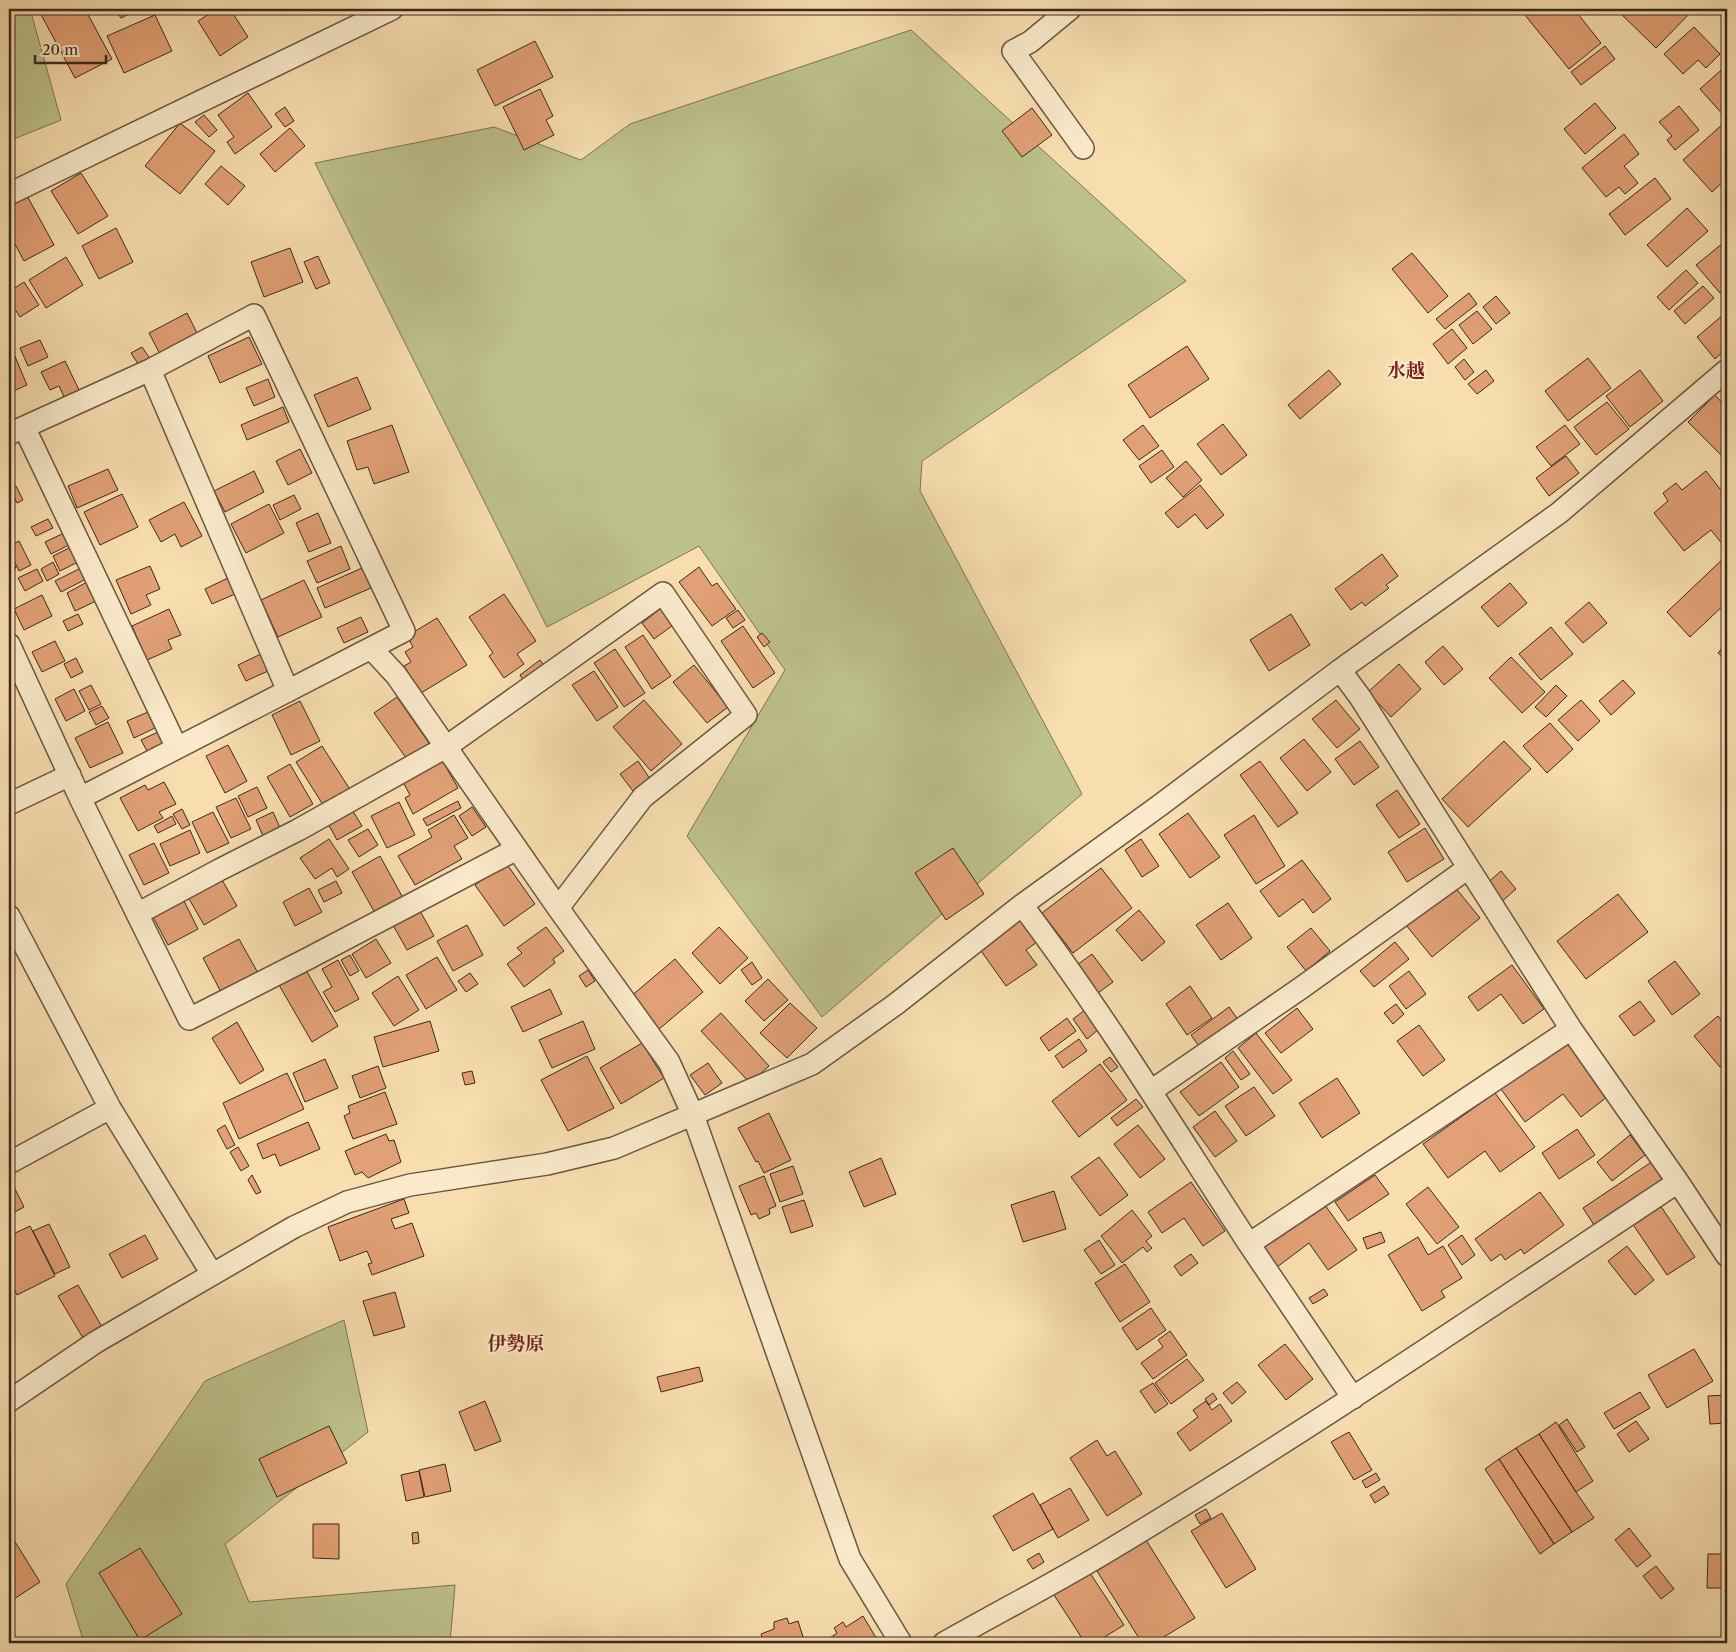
<svg xmlns="http://www.w3.org/2000/svg" width="1736" height="1652" font-family="'Libre Caslon Text','Noto Serif JP',serif">
  <style>
    .green { fill: #bdc18b; stroke: #7c7555 }
    .building { fill: #e1a075; stroke: #3b291f }
    .lines { fill: none; stroke-linecap: round; stroke-linejoin: round }
    .minor-casing { stroke: #6a5643; stroke-width: 24 }
    .minor { stroke: #faeacb; stroke-width: 21 }
    .labels { text-anchor: middle; dominant-baseline: central; stroke-width: 4; stroke-linejoin: round; paint-order: stroke }
    .neighbourhood-label { font-size: 19px; font-weight: bold; fill: #7a1f14; stroke: #faeacb }
  </style>
  <rect width="100%" height="100%" fill="#f8deaf"/>
  <filter id="stains"><feTurbulence type="fractalNoise" baseFrequency=".004" numOctaves="4"/><feColorMatrix values="0 0 0 0 .2 0 0 0 0 .09 0 0 0 0 .02 0 0 0 .5 -.17"/></filter>
  <radialGradient id="worn" r=".72"><stop offset=".6" stop-color="#630" stop-opacity="0"/><stop offset="1" stop-color="#630" stop-opacity=".3"/></radialGradient>
  <path class="green" d="M9 9H30L61 120 9 141Z
    M911 30 1186 281 922 461 920 491 1082 794 822 1017 687 836 785 670 699 546 547 627 315 163 494 127 581 160 630 124Z
    M344 1320 368 1432 225 1544 249 1602 455 1585 450 1643H84L66 1584 205 1381Z"/>
  <path class="building" d="M38 9H85L112 59 75 78Z
    M115 9H139L121 18Z
    M217 9H230L248 37 220 56 198 21Z
    M1520 9H1574L1601 43 1569 69Z
    M1616 9H1694L1656 48Z
    M155 15 172 51 124 73 107 36Z
    M1694 27 1720 54 1706 68 1698 60 1683 74 1664 54Z
    M535 41 553 77 495 106 477 70Z
    M1605 46 1615 59 1581 85 1571 72Z
    M1727 65V115L1725 117 1700 89Z
    M540 89 553 116 546 120 554 135 524 150 503 107Z
    M248 93 272 127 235 154 227 142 234 137 218 115Z
    M1595 103 1616 128 1585 154 1564 129Z
    M1679 106 1699 130 1675 150 1667 140 1672 136 1659 122Z
    M285 107 294 121 285 127 275 114Z
    M1032 108 1052 135 1022 157 1002 131Z
    M204 115 217 130 209 137 195 122Z
    M1725 122 1727 125V178L1712 192 1683 160Z
    M180 123 215 151 180 194 145 166Z
    M290 128 305 146 275 172 260 154Z
    M1624 134 1639 154 1624 166 1638 183 1625 194 1619 187 1606 197 1582 168Z
    M221 166 245 186 228 205 205 184Z
    M81 173 108 216 78 234 51 191Z
    M1655 178 1671 199 1625 235 1609 214Z
    M26 194 54 245 24 261 9 233V204Z
    M1687 208 1708 231 1667 267 1647 245Z
    M116 228 133 262 99 279 82 246Z
    M1723 243 1727 249V288L1720 293 1696 265Z
    M290 248 303 282 264 297 251 262Z
    M1412 253 1448 296 1428 313 1392 269Z
    M318 256 330 283 316 289 304 262Z
    M66 257 83 285 46 308 29 280Z
    M1686 270 1698 283 1669 310 1657 297Z
    M24 282 39 305 20 317 9 300V292Z
    M1703 286 1714 298 1685 324 1674 311Z
    M1469 293 1477 304 1445 329 1436 319Z
    M1496 296 1510 313 1496 324 1483 307Z
    M1477 311 1492 329 1473 344 1459 325Z
    M187 313 198 335 160 354 149 333Z
    M1723 315 1727 320V348L1715 359 1697 337Z
    M1452 329 1467 348 1448 364 1433 344Z
    M249 337 262 364 220 383 208 356Z
    M40 340 48 357 28 366 20 348Z
    M1187 346 1209 379 1150 418 1128 385Z
    M142 347 153 363 142 370 131 353Z
    M14 354 27 385 9 393V356Z
    M1588 358 1611 388 1568 421 1545 391Z
    M1464 359 1474 372 1465 380 1455 367Z
    M65 361 81 394 66 401 59 386 50 390 41 372Z
    M1329 370 1341 384 1300 419 1288 405Z
    M1486 370 1494 381 1477 394 1468 384Z
    M1640 370 1663 401 1630 427 1606 396Z
    M357 377 371 409 328 427 314 395Z
    M268 379 275 397 254 406 246 388Z
    M1715 395 1727 408V461L1688 422Z
    M1607 402 1629 429 1596 455 1574 427Z
    M283 407 289 422 247 440 241 425Z
    M1223 424 1247 455 1221 475 1197 444Z
    M392 425 409 472 374 484 368 467 357 470 347 441Z
    M1143 425 1159 446 1139 460 1123 440Z
    M1565 425 1580 444 1551 466 1536 447Z
    M300 449 312 473 288 485 276 461Z
    M1162 450 1174 467 1151 483 1139 466Z
    M1566 456 1579 473 1549 496 1536 478Z
    M1186 461 1202 480 1183 497 1166 478Z
    M108 469 118 490 77 508 68 486Z
    M254 471 264 492 225 512 214 491Z
    M1706 471 1727 498V542L1723 545 1711 530 1684 551 1654 513 1668 501 1663 493 1676 483 1682 490Z
    M1200 485 1224 515 1207 529 1195 514 1178 528 1165 513Z
    M16 486 23 500 17 503 10 489Z
    M122 494 138 527 100 545 84 512Z
    M294 495 301 509 280 520 273 505Z
    M184 502 202 536 181 547 175 534 161 542 149 520Z
    M269 504 284 533 246 553 231 524Z
    M318 513 331 543 309 552 296 523Z
    M48 519 53 528 36 536 31 527Z
    M66 532 71 544 51 554 45 542Z
    M19 541 31 565 19 571 9 550V546Z
    M73 546 80 561 60 571 53 556Z
    M341 546 350 569 317 583 307 561Z
    M9 553 16 568 9 571Z
    M1382 554 1398 576 1386 585 1389 588 1365 606 1362 602 1351 610 1335 589Z
    M1727 555V602L1690 637 1667 612Z
    M53 562 59 574 47 581 41 569Z
    M150 566 160 589 146 595 151 605 131 614 116 580Z
    M699 567 712 586 717 583 736 609 712 626 679 582Z
    M81 568 86 579 61 592 55 581Z
    M362 568 371 588 325 608 317 588Z
    M37 569 43 581 25 591 18 578Z
    M228 578 235 594 212 604 205 589Z
    M304 580 322 617 278 637 261 600Z
    M87 582 96 601 75 611 67 593Z
    M1510 583 1527 603 1498 627 1481 607Z
    M504 594 536 641 517 654 524 664 504 678 489 656 493 653 469 617Z
    M42 595 52 616 24 630 14 609Z
    M1589 602 1607 623 1583 643 1565 623Z
    M664 606 676 623 654 639 642 623Z
    M169 609 181 635 168 640 172 649 147 660 132 626Z
    M738 610 745 620 733 628 726 618Z
    M78 614 83 624 68 631 63 621Z
    M1291 614 1310 645 1269 671 1250 640Z
    M361 617 368 632 344 643 337 628Z
    M437 618 467 665 421 693 404 666 411 662 405 652 413 647 407 636Z
    M743 626 775 673 753 688 721 641Z
    M1551 627 1573 654 1541 680 1519 654Z
    M762 633 770 642 764 647 757 637Z
    M643 635 671 676 652 689 625 647Z
    M55 641 65 661 42 672 32 652Z
    M1727 642V661L1718 653Z
    M1443 646 1463 669 1444 685 1425 662Z
    M615 649 645 693 624 707 594 663Z
    M261 654 268 671 246 681 238 665Z
    M1511 657 1545 692 1522 713 1489 678Z
    M76 658 83 672 71 678 64 664Z
    M540 660 546 668 525 683 520 675Z
    M1399 664 1421 689 1391 717 1368 692Z
    M694 665 728 707 707 723 673 682Z
    M594 671 618 707 597 721 572 685Z
    M1623 680 1635 693 1611 715 1599 701Z
    M91 685 101 704 89 710 79 691Z
    M1556 685 1567 696 1546 717 1535 707Z
    M74 689 85 711 66 721 55 699Z
    M397 697 431 746 409 762 374 713Z
    M644 700 682 744 651 771 613 727Z
    M1336 700 1360 729 1337 748 1312 719Z
    M1581 700 1600 721 1578 741 1558 720Z
    M300 701 320 741 291 755 272 715Z
    M102 706 109 718 96 725 89 712Z
    M148 712 155 728 134 738 127 721Z
    M108 722 123 753 90 768 75 738Z
    M1550 723 1573 749 1547 773 1523 746Z
    M158 732 164 746 148 753 141 740Z
    M1304 739 1331 772 1307 791 1280 758Z
    M1360 741 1379 767 1354 785 1335 759Z
    M1504 741 1531 769 1468 827 1442 799Z
    M228 745 247 781 225 793 206 756Z
    M322 746 351 791 325 808 296 762Z
    M442 760 458 788 413 814 405 798 410 795 403 782Z
    M638 761 650 779 633 791 620 774Z
    M1260 761 1298 813 1278 827 1240 775Z
    M290 764 313 804 290 817 267 777Z
    M164 782 176 804 159 812 163 818 138 831 120 798 145 785 148 790Z
    M257 787 267 808 248 817 238 796Z
    M1397 790 1420 824 1399 838 1376 805Z
    M236 798 251 829 231 838 216 807Z
    M458 801 461 808 427 826 423 819Z
    M399 802 415 835 387 848 371 816Z
    M472 807 486 827 472 836 459 816Z
    M351 808 362 826 337 840 327 822Z
    M182 809 190 825 182 829 173 814Z
    M213 812 229 843 207 853 192 822Z
    M273 812 281 830 264 838 256 820Z
    M1188 813 1220 857 1190 878 1159 834Z
    M454 815 468 838 454 846 462 859 415 885 398 856 432 837 428 830Z
    M1254 815 1285 866 1256 884 1224 835Z
    M172 816 176 824 158 833 154 826Z
    M1425 828 1444 859 1407 882 1388 852Z
    M368 829 378 845 359 857 348 840Z
    M190 830 200 853 170 866 160 844Z
    M329 839 349 869 337 877 332 868 315 879 300 858Z
    M1141 839 1159 866 1142 877 1125 850Z
    M154 843 169 873 144 885 129 855Z
    M953 848 984 894 946 920 915 873Z
    M380 856 403 898 375 913 352 872Z
    M1302 860 1331 899 1313 913 1303 899 1279 917 1260 891Z
    M506 863 535 904 504 926 475 885Z
    M1101 868 1132 908 1073 953 1042 913Z
    M1501 871 1516 889 1499 904 1484 886Z
    M221 878 237 906 204 925 188 897Z
    M336 881 342 893 324 902 318 890Z
    M1454 886 1480 918 1432 957 1406 925Z
    M309 888 322 912 295 926 283 902Z
    M1618 894 1648 932 1586 979 1557 941Z
    M184 901 198 929 168 945 153 917Z
    M1228 903 1252 938 1221 960 1196 925Z
    M1139 910 1165 942 1142 961 1116 930Z
    M420 911 434 936 407 950 393 925Z
    M1021 919 1037 942 1026 950 1037 965 1006 986 979 948Z
    M467 925 483 955 453 971 437 941Z
    M546 927 564 951 553 959 555 963 524 987 507 964 522 953 517 948Z
    M719 927 748 958 720 984 692 953Z
    M1311 928 1330 951 1306 971 1287 947Z
    M239 939 258 973 221 992 203 958Z
    M376 939 391 963 366 978 352 954Z
    M1395 942 1409 959 1374 987 1360 971Z
    M1092 954 1113 982 1098 993 1077 965Z
    M350 955 359 971 350 976 341 960Z
    M437 957 457 990 426 1009 406 975Z
    M675 959 703 992 658 1030 630 997Z
    M338 960 359 999 335 1012 323 992 332 987 322 969Z
    M1675 961 1700 994 1672 1015 1648 981Z
    M752 962 762 978 752 985 741 970Z
    M1512 965 1544 1009 1523 1024 1501 994 1478 1011 1468 997Z
    M306 970 338 1026 312 1042 279 985Z
    M588 970 595 981 586 987 579 976Z
    M1409 971 1426 994 1406 1009 1389 986Z
    M470 973 478 984 466 992 458 981Z
    M398 976 419 1010 394 1026 372 993Z
    M768 979 788 1000 764 1021 745 1001Z
    M1190 986 1212 1018 1187 1035 1166 1004Z
    M550 989 562 1014 523 1032 511 1007Z
    M1640 1001 1655 1021 1634 1036 1619 1016Z
    M790 1003 817 1028 787 1058 760 1033Z
    M1396 1004 1404 1014 1393 1024 1384 1013Z
    M1229 1007 1239 1021 1201 1049 1191 1035Z
    M1297 1008 1313 1029 1281 1053 1265 1033Z
    M1085 1010 1099 1029 1087 1039 1073 1019Z
    M721 1013 769 1066 750 1083 701 1031Z
    M1718 1016 1727 1028V1061L1720 1067 1694 1036Z
    M1067 1018 1076 1031 1049 1051 1040 1038Z
    M430 1021 439 1051 383 1067 374 1037Z
    M583 1021 595 1049 552 1068 539 1040Z
    M237 1022 264 1070 240 1084 212 1038Z
    M1419 1025 1445 1060 1423 1076 1397 1041Z
    M1256 1033 1292 1080 1273 1094 1238 1048Z
    M1079 1039 1087 1051 1063 1068 1055 1056Z
    M1566 1041 1607 1097 1581 1117 1563 1094 1525 1122 1501 1089Z
    M642 1043 664 1078 621 1104 600 1068Z
    M1233 1051 1250 1074 1241 1080 1225 1058Z
    M587 1056 614 1108 568 1131 541 1080Z
    M1110 1057 1118 1067 1111 1072 1103 1062Z
    M325 1059 338 1088 305 1102 293 1073Z
    M1221 1062 1239 1087 1199 1116 1180 1092Z
    M708 1063 722 1083 705 1095 690 1075Z
    M1100 1064 1127 1100 1079 1137 1052 1101Z
    M378 1066 386 1088 360 1098 352 1076Z
    M472 1071 475 1083 465 1085 462 1073Z
    M287 1073 304 1109 239 1139 223 1103Z
    M1337 1078 1360 1113 1322 1138 1299 1103Z
    M1254 1087 1275 1116 1246 1136 1225 1106Z
    M385 1092 397 1124 353 1139 344 1116 350 1113 348 1106Z
    M1495 1093 1535 1147 1500 1172 1485 1151 1448 1178 1423 1144Z
    M1136 1099 1143 1107 1117 1126 1111 1118Z
    M1215 1111 1237 1141 1215 1157 1193 1127Z
    M769 1113 791 1160 764 1173 758 1161 756 1162 738 1128Z
    M308 1122 320 1149 280 1166 275 1154 263 1159 257 1144Z
    M225 1125 235 1145 227 1149 217 1130Z
    M1138 1125 1165 1159 1140 1178 1114 1144Z
    M1577 1129 1595 1155 1559 1179 1542 1153Z
    M386 1134 389 1141 394 1140 401 1162 368 1178 362 1172 355 1175 345 1151Z
    M1630 1135 1645 1155 1612 1181 1597 1162Z
    M238 1147 249 1166 241 1171 230 1152Z
    M1099 1157 1128 1195 1100 1216 1071 1177Z
    M881 1158 896 1194 864 1207 849 1172Z
    M1653 1161 1667 1182 1596 1228 1583 1208Z
    M793 1166 803 1194 780 1202 770 1174Z
    M252 1175 261 1192 256 1194 248 1180Z
    M1375 1175 1389 1194 1348 1221 1335 1202Z
    M764 1176 776 1206 769 1209 770 1214 759 1219 756 1213 751 1215 739 1186Z
    M9 1177 24 1207 9 1215Z
    M1191 1182 1225 1231 1203 1246 1184 1218 1162 1233 1148 1212Z
    M1428 1187 1459 1227 1437 1244 1406 1204Z
    M1054 1191 1066 1229 1023 1242 1011 1205Z
    M1540 1192 1564 1225 1524 1254 1521 1249 1505 1260 1501 1254 1491 1261 1475 1239Z
    M404 1199 409 1213 391 1219 395 1229 412 1223 424 1256 372 1275 368 1264 372 1263 367 1251 340 1261 328 1227Z
    M804 1200 813 1226 791 1233 782 1207Z
    M1325 1205 1357 1250 1328 1270 1309 1243 1277 1267 1263 1248Z
    M1660 1205 1695 1257 1667 1275 1632 1223Z
    M1132 1210 1152 1236 1146 1241 1152 1248 1147 1252 1143 1247 1122 1263 1101 1236Z
    M49 1224 70 1267 55 1274 33 1231Z
    M30 1226 55 1276 17 1295 9 1279V1236Z
    M1381 1232 1385 1242 1367 1249 1363 1238Z
    M145 1235 158 1259 122 1278 109 1254Z
    M1462 1235 1475 1255 1462 1265 1448 1245Z
    M1418 1237 1428 1255 1443 1246 1462 1278 1441 1291 1445 1297 1422 1311 1388 1255Z
    M1099 1240 1115 1265 1101 1274 1084 1250Z
    M1627 1246 1654 1280 1635 1295 1608 1261Z
    M1191 1254 1198 1263 1181 1276 1174 1266Z
    M1125 1264 1150 1302 1120 1322 1095 1283Z
    M78 1285 102 1327 83 1338 58 1296Z
    M1324 1289 1328 1295 1313 1304 1309 1298Z
    M395 1292 405 1327 374 1336 363 1301Z
    M1151 1308 1166 1330 1137 1350 1122 1328Z
    M1170 1331 1187 1355 1153 1379 1141 1363 1163 1347 1158 1340Z
    M1285 1344 1313 1379 1286 1400 1258 1365Z
    M1694 1349 1713 1381 1667 1408 1648 1375Z
    M1187 1359 1204 1380 1171 1404 1155 1383Z
    M699 1367 703 1381 661 1392 657 1377Z
    M1237 1382 1246 1392 1232 1404 1223 1393Z
    M1153 1383 1168 1404 1155 1413 1140 1391Z
    M1640 1392 1650 1408 1614 1429 1604 1413Z
    M1213 1393 1217 1399 1209 1405 1205 1399Z
    M1727 1395V1423L1710 1424 1708 1396Z
    M485 1401 501 1441 475 1451 459 1412Z
    M1206 1401 1212 1410 1220 1404 1232 1421 1190 1451 1177 1433 1198 1417 1193 1410Z
    M1567 1419 1585 1447 1577 1452 1559 1425Z
    M1636 1421 1649 1439 1629 1452 1617 1434Z
    M1556 1422 1593 1481 1576 1492 1539 1434Z
    M329 1426 347 1463 277 1497 259 1459Z
    M1349 1432 1372 1470 1354 1480 1331 1442Z
    M1539 1434 1576 1492 1594 1518 1572 1532 1516 1448Z
    M1097 1440 1107 1456 1115 1451 1142 1494 1107 1516 1070 1458Z
    M1516 1448 1572 1532 1554 1544 1499 1459Z
    M1499 1459 1554 1544 1540 1554 1485 1469Z
    M445 1464 451 1491 425 1497 419 1470Z
    M419 1471 424 1497 406 1501 401 1475Z
    M1376 1473 1380 1480 1366 1488 1362 1481Z
    M1384 1486 1389 1494 1375 1503 1370 1495Z
    M1070 1488 1089 1520 1058 1538 1040 1505Z
    M1033 1493 1053 1529 1013 1551 993 1516Z
    M1206 1509 1211 1518 1200 1524 1195 1515Z
    M1222 1513 1256 1569 1226 1588 1191 1531Z
    M1727 1517V1545H1725Z
    M313 1524H339V1559L313 1558Z
    M1629 1528 1651 1556 1637 1567 1615 1540Z
    M9 1532 40 1582 14 1599 9 1590Z
    M418 1532 419 1543 413 1544 412 1533Z
    M1146 1540 1195 1618 1154 1643H1142L1097 1571Z
    M140 1548 182 1614 140 1640 99 1573Z
    M1039 1553 1044 1562 1033 1569 1027 1560Z
    M1708 1554H1727V1588H1707Z
    M1656 1566 1674 1589 1661 1599 1643 1576Z
    M1090 1573 1124 1625 1095 1643H1085L1054 1595Z
    M863 1616 878 1641 875 1643H834L830 1638 837 1633 834 1628 843 1622 846 1627Z
    M787 1618 789 1624 798 1621 805 1643H764L761 1634 774 1629V1622Z
    M886 1638 890 1643H882L881 1641Z"/>
  <g class="lines">
    <defs>
      <path id="minor" d="M1070 9 1030 42 1013 51 1083 148
        M9 194 392 9
        M150 370 288 691
        M24 427 177 748
        M9 434 150 370 254 315 404 631 80 798
        M9 644 80 798 189 1019 309 958 517 849
        M371 648 396 675 558 908 669 1062 693 1115 850 1559 901 1643
        M1340 670 1360 697 1571 1029 1678 1182 1727 1256
        M9 804 70 775
        M1022 905C1104 1014 1175 1130 1249 1244 1283 1295 1318 1346 1353 1398
        M137 914 219 870 298 830 446 747 663 593 746 715 643 797 558 908
        M9 916 110 1108 212 1274
        M1151 1091 1301 988 1468 868
        M9 1163 110 1108
        M1249 1244 1571 1029
        M9 1401 96 1342 294 1227 347 1202 410 1185 547 1164 614 1148 812 1064 896 1004 1022 905 1159 806 1340 670 1559 513 1727 370
        M944 1643C997 1613 1051 1585 1103 1554 1299 1437 1488 1308 1678 1182"/>
    </defs>
    <use href="#minor" class="minor-casing"/>
    <use href="#minor" class="minor"/>
  </g>
  <g class="labels">
    <g class="neighbourhood-label">
      <text x="1406" y="370">水越</text>
      <text x="516" y="1343">伊勢原</text>
    </g>
  </g>
  <rect width="1736" height="1652" fill="none" stroke="#f8deaf" stroke-width="30"/>
  <rect x="10" y="10" width="1716" height="1632" fill="none" stroke="#3b291f" stroke-width="2.5"/>
  <rect x="15" y="15" width="1706" height="1622" fill="none" stroke="#3b291f"/>
  <path d="M35 55v8h71v-8" fill="none" stroke="#3b291f" stroke-width="2.5"/>
  <text x="42" y="55" font-size="15" fill="#3b291f" stroke="#faeacb" stroke-width="4" paint-order="stroke">20 m</text>
  <rect width="100%" height="100%" filter="url(#stains)"/>
  <rect width="100%" height="100%" fill="url(#worn)"/>
</svg>
